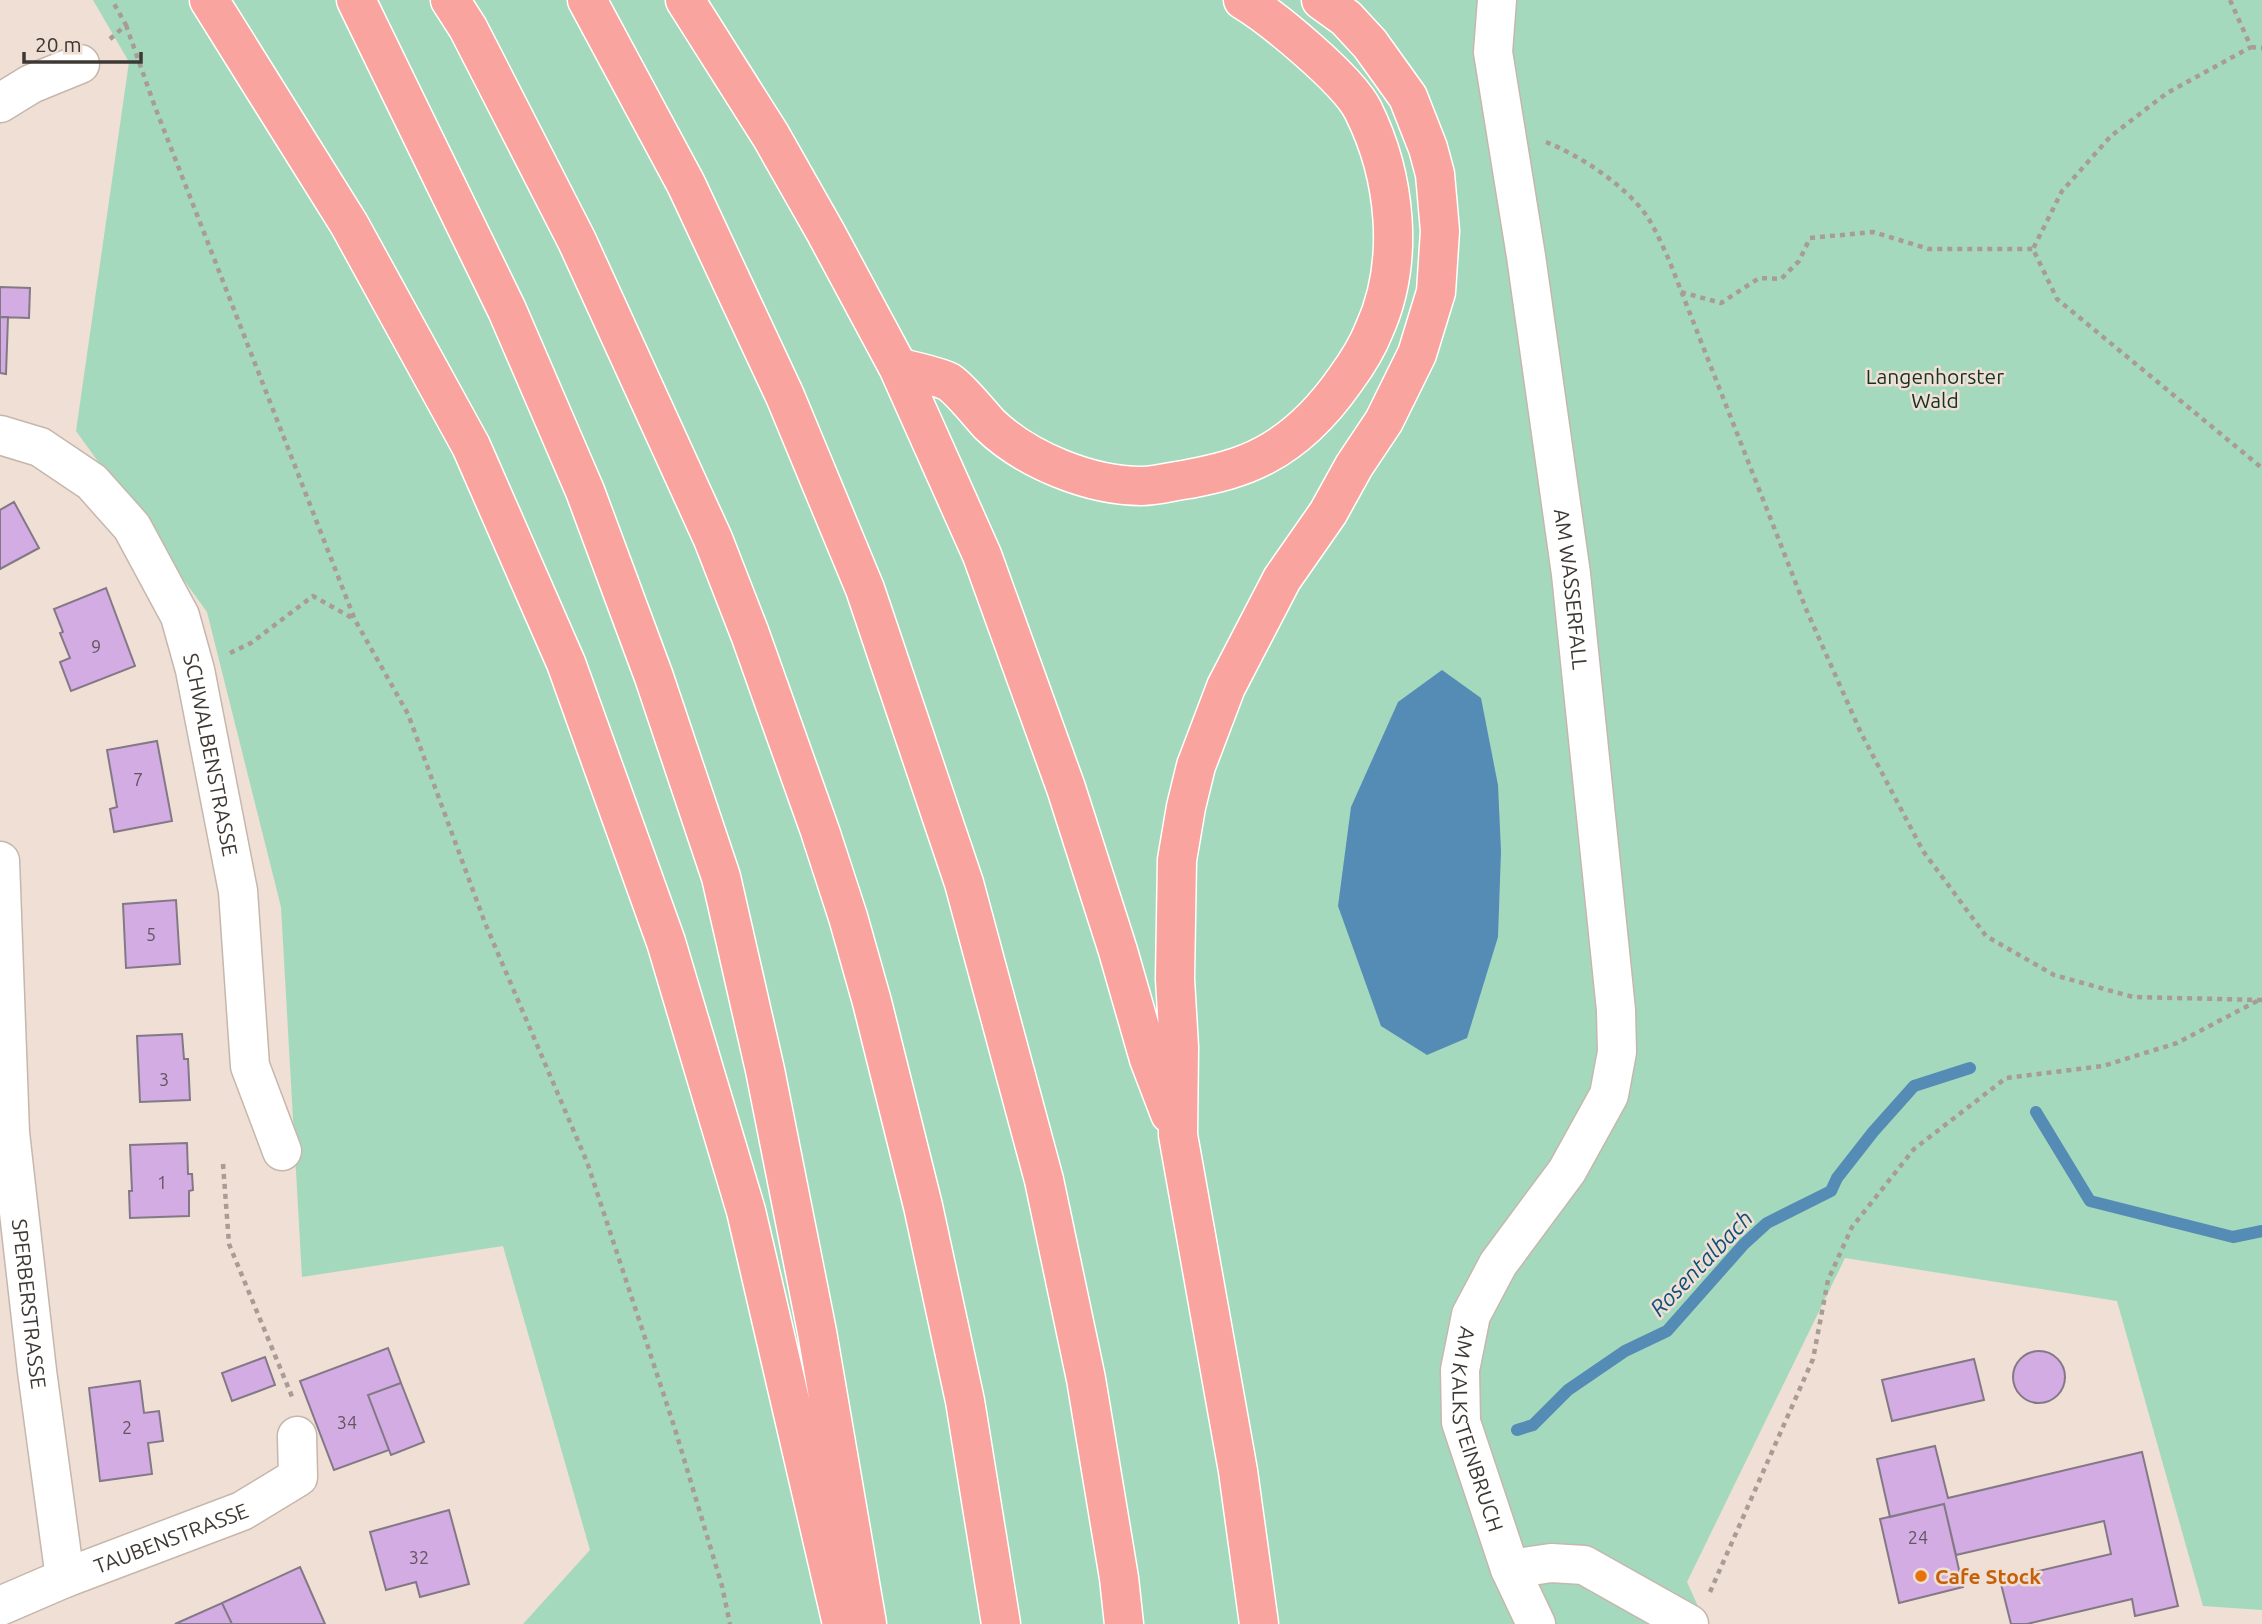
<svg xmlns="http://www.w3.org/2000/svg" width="2262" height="1624" font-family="Ubuntu,sans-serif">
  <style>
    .green { fill: #a5d9bd }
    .water { fill: #548cb5 }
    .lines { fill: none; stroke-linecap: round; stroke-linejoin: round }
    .stream { stroke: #548cb5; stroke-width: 12 }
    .building { fill: #d2ace2; stroke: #837986; stroke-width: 2 }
    .minor-casing { stroke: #c6b7ad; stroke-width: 41 }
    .motorway-casing { stroke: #fff; stroke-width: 41 }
    .path { stroke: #a89c93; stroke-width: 4.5; stroke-dasharray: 5 5; stroke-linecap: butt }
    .minor { stroke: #fff; stroke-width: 38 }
    .motorway { stroke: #f9a49e; stroke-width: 38 }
    .food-dot { fill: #e8710a; stroke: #efdfd4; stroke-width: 2.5 }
    .labels { text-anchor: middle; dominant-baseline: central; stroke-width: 5; stroke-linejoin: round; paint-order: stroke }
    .number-label { font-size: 18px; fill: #635560 }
    .park-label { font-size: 21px; fill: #143324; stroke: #efdfd4 }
    .street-label { font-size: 21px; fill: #3e3834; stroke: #efdfd4 }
    .food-label { font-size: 21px; font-weight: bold; fill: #c56008; stroke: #efdfd4; text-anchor: start }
    .water-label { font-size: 23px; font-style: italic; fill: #0d517a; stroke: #efdfd4 }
  </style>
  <rect width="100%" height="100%" fill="#efdfd4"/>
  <path class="green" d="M93 0H2262V1610L2203 1606 2117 1301 1845 1258 1687 1582 1706 1624H523L590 1550 503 1246 302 1277 281 907 207 612 76 431 129 62Z"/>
  <path class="water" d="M1442 670 1481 698 1498 785 1501 851 1498 937 1467 1038 1427 1055 1381 1026 1338 906 1351 807 1398 702Z"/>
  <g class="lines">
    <path class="stream" d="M2036 1112 2090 1201 2233 1237 2262 1231
      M1517 1430 1533 1425 1568 1390 1625 1351 1667 1331 1744 1244 1767 1223 1831 1191 1837 1178 1873 1132 1914 1086 1970 1068"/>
  </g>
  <path class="building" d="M0 287 30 288 29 318 0 317Z
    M0 317H8L6 374 0 373Z
    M14 502 39 548 0 569V510Z
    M106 588 135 666 71 691 60 662 70 658 60 633 63 632 54 609Z
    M157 741 172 821 114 832 110 809 117 807 107 750Z
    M176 900 180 964 126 968 123 904Z
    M182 1034 184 1059H188L190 1100 140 1102 137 1036Z
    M187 1143 188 1174H192L193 1190 189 1191V1216L130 1218 129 1191H132L130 1145Z
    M388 1348 401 1383 368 1395 389 1450 334 1470 300 1381Z
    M2013 1377a26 26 0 1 1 52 0a26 26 0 1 1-52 0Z
    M265 1357 275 1385 232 1401 222 1373Z
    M1974 1359 1984 1400 1892 1421 1882 1380Z
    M140 1381 144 1413 159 1411 163 1441 148 1443 152 1474 100 1481 89 1388Z
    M401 1383 424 1442 391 1455 368 1395Z
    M1935 1446 1948 1498 2142 1452 2178 1606 2135 1616 2132 1599 2027 1624H2011L2000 1580 2111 1554 2104 1521 1956 1555 1944 1504 1890 1517 1877 1459Z
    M1944 1504 1963 1587 1899 1603 1880 1519Z
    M449 1510 469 1584 420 1597 416 1582 386 1590 370 1532Z
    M300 1567 325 1624H232L222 1603Z
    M222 1603 232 1624H175Z"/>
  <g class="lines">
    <defs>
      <g id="minor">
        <path id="s1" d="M1497 0 1493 52 1526 256 1571 574 1616 1010 1617 1052 1609 1095 1567 1171 1498 1264 1471 1315 1460 1370 1461 1422 1510 1569 1536 1624"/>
        <path d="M0 103 31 84 80 64"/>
        <path id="s2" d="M0 435 40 447 92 482 132 527 180 616 195 670 238 891 250 1066 282 1151"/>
        <path id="s3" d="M0 861 10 1133 37 1371 65 1578"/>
        <path d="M1510 1569 1551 1563 1584 1565 1689 1624"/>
        <path id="s4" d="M0 1606 65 1578 242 1511 298 1477 297 1436"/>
      </g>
      <path id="motorway" d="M209 0 349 224 471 446 566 663 666 942 746 1211 842 1624
        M356 0 507 310 585 491 654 677 721 877 765 1070 817 1332 867 1624
        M450 0 468 28 577 241 713 539 750 634 820 831 848 917 872 1002 923 1206 965 1401 1001 1624
        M587 0 686 184 785 396 865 589 964 883 1044 1180 1086 1379 1119 1578 1124 1624
        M685 0 771 136 826 233 898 367 982 555 1066 788 1118 951 1149 1059 1170 1114
        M898 367C911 371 938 376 949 382 960 389 979 413 989 424 1026 460 1090 486 1142 486 1157 486 1174 481 1189 479 1215 474 1241 468 1265 455 1297 438 1324 410 1345 380 1356 365 1367 348 1374 330 1405 262 1396 176 1363 110 1348 80 1273 18 1243 0
        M1259 1624 1238 1471 1178 1135 1179 1047 1175 979 1177 860 1186 807 1196 766 1226 687 1282 579 1328 513 1354 466 1384 421 1417 354 1436 292 1440 231 1435 174 1428 148 1408 97 1370 44 1346 18 1321 0"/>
    </defs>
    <use href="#minor" class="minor-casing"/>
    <use href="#motorway" class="motorway-casing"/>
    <path class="path" d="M2230 0 2251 47 2167 93 2111 136 2062 191 2033 249 2057 299 2262 468
      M126 25 155 107 355 620 408 714 485 923 587 1162 675 1429 722 1586 730 1624
      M110 39 126 25 112 0
      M2251 47 2262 48
      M1546 142C1581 156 1630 188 1650 221 1657 233 1663 247 1669 260L1806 609 1861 733 1923 851 1986 936 2054 975 2133 997 2262 1000
      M1681 292 1721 303 1759 278 1781 279 1799 261 1810 238 1873 232 1929 249H2033
      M230 653 251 643 313 596 354 619
      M223 1164 229 1244 293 1399
      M1710 1592 1813 1359 1828 1280 1852 1227 1914 1149 2006 1078 2103 1066 2177 1043 2259 1000"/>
    <use href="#minor" class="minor"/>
    <use href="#motorway" class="motorway"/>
  </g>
  <circle class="food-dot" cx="1921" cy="1576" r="7"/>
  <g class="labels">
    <g class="number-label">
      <text x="96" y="646">9</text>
      <text x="138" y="779">7</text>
      <text x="151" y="934">5</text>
      <text x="164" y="1079">3</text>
      <text x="162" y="1182">1</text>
      <text x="347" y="1422">34</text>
      <text x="127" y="1427">2</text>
      <text x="1918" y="1537">24</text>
      <text x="419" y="1557">32</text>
    </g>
    <g class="park-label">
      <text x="1935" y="376">Langenhorster<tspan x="1935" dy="24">Wald</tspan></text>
    </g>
    <g class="street-label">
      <text stroke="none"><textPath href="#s1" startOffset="595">AM WASSERFALL</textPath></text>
      <text stroke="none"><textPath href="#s2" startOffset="408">SCHWALBENSTRASSE</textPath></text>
      <text stroke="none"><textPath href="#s3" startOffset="444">SPERBERSTRASSE</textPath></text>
      <text stroke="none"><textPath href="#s1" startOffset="1482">AM KALKSTEINBRUCH</textPath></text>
      <text stroke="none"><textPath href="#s4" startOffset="184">TAUBENSTRASSE</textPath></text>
    </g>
    <g class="food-label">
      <text x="1935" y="1576">Cafe Stock</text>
    </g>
    <g class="water-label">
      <text transform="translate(1701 1263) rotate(-46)">Rosentalbach</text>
    </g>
  </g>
  <path d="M24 52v10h117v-10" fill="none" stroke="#3e3834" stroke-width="3.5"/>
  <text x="35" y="52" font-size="21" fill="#3e3834" stroke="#efdfd4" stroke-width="5" paint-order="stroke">20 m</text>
</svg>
